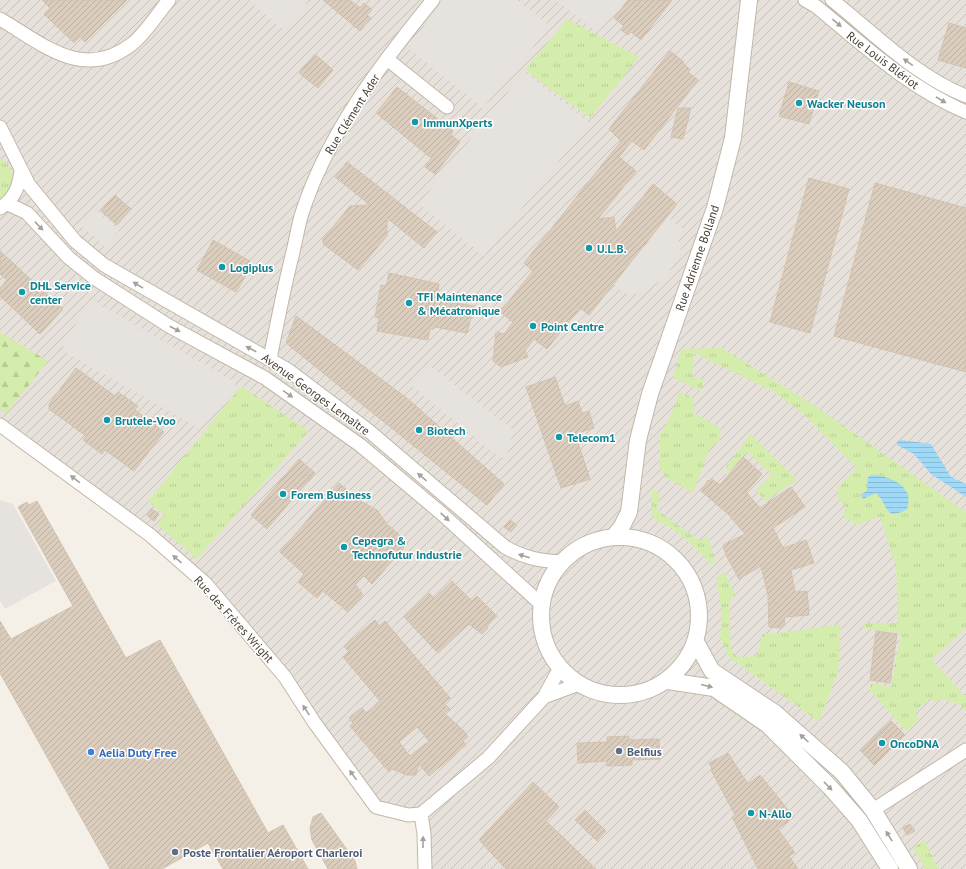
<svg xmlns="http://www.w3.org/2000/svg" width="966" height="869" font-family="'PT Sans',sans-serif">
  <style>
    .industrial { fill: url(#industrial-furrows) }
    .grass { fill: url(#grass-tufts) }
    .forest { fill: url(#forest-firs) }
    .parking { fill: #e6e3df }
    .water { fill: url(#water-rules) }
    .building { fill: url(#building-hatch); stroke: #d3c2ae; fill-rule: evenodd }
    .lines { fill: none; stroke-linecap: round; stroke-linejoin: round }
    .minor-casing { stroke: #c1b7a8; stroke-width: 15 }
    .tertiary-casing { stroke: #c1b7a8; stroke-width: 18 }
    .minor { stroke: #fff; stroke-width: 13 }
    .tertiary { stroke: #fff; stroke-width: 16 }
    .oneway { fill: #a4a09a }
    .culture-dot { fill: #0f9aa8; stroke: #fff; stroke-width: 1.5 }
    .service-dot { fill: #5c6f8a; stroke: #fff; stroke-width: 1.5 }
    .shop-dot { fill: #3f7fe0; stroke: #fff; stroke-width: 1.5 }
    .labels { text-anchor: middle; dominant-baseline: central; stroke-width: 3; stroke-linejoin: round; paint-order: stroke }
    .street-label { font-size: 12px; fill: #494035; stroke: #fff }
    .culture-label { font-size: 12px; font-weight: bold; fill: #0d838f; stroke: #fff; text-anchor: start }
    .service-label { font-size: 12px; font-weight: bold; fill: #4e5e75; stroke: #fff; text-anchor: start }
    .shop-label { font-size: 12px; font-weight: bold; fill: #366cbe; stroke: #fff; text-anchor: start }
  </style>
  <defs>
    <pattern id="industrial-furrows" width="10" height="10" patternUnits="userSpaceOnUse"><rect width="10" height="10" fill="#e7e1dc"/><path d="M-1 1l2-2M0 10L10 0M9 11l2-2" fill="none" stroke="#c8c2bd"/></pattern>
    <pattern id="grass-tufts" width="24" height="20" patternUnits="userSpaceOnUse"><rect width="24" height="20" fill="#d4edac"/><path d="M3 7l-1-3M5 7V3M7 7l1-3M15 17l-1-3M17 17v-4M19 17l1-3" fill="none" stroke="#b8cc95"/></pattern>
    <pattern id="forest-firs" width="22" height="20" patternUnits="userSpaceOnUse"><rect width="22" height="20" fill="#d4edac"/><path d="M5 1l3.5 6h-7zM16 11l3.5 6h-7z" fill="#b8cc95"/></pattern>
    <pattern id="water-rules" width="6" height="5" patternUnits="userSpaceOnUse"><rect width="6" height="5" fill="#9ed9f7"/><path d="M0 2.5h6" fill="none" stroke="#8abbd4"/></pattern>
    <pattern id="building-hatch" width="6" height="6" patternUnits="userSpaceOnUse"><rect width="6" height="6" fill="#dbcdbe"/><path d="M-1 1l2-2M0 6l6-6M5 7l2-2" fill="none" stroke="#bdb1a4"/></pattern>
  </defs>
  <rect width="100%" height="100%" fill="#f5f0e7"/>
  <path class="industrial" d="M0 0H966V869H425L421 814 376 807 206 584 0 425Z"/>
  <path class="grass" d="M567 19 639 57 590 118 525 70Z
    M0 159C19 167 15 191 0 200Z
    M722 348 817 407 966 512V628L932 660 966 697V712L961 705 942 699 936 702 930 698 915 712 919 719 906 731 869 689 871 683 891 687 901 634 863 628V623H898L896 567 880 517 854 525 852 521 844 518 845 507 837 498 838 487 855 470V466L801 412 771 390 694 353 692 377 704 380 701 391 673 378 681 349Z
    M241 386 309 431 197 559 157 524 164 515 148 501Z
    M679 392 694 398V413L721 429 720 441 710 448 693 493 665 477 659 466 660 435 669 419Z
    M750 434 797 480 765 501 756 490 772 475 747 452 726 475 727 466Z
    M652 488 660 495 657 510 700 541 707 535 715 560 711 565C694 546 679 530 655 520L651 511Z
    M724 572 736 595 729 601 731 649 737 657 757 656 762 634C788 633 814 627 841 625L838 672 819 722 729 657 720 638 722 613 716 578Z
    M924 840 939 869H925L913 848Z"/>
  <path class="forest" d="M0 332 48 361 6 414 0 409Z"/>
  <path class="parking" d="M249 0H302L307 4 285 31Z
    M445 0H517L550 26 483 108 407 47Z
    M556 0H623L598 32Z
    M524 72 589 123 484 256 419 204Z
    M94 208 119 231 105 246 80 224Z
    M668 217 683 229 676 236 681 247 679 256 667 275 649 289 633 295 624 293 614 284Z
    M90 301H93L235 382V388L199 428 65 352 63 345Z
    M430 366 513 430 506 459 495 454 410 384Z
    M0 500 13 504 56 581 5 609 0 601Z"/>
  <path class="water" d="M901 440 931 444 951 477 966 484V497L931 474 914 454 897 445V441Z
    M871 475C891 476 915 486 907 509L902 512 892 514C884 509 883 498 876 493L863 499 861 494 867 491 868 477Z"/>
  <path class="building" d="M42 0H127L85 42 80 37 74 43 44 14 50 8Z
    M323 0H350L360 8 364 3 372 10 367 15 371 18 360 31Z
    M628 0H672L641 40 631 32 628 35 621 30 624 26 614 18Z
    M949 23 966 28V68L938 60Z
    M670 51 684 62 683 64 690 69 688 72 698 80 644 150 632 141 619 157 636 171 598 219 614 217 616 231 653 184 677 204 589 315 580 308 547 349 534 339 525 351 528 357 501 367 493 361 496 332 504 334 513 322 500 312 533 271 524 263 621 141 609 129Z
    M315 54 333 70 318 88 299 73Z
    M789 82 819 91 809 124 779 116Z
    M397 87 453 131 451 135 460 142 435 174 425 167 431 158 376 113Z
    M678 108H691L683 139 671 137Z
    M347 162 437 232 424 248 387 218V236L358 270 323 244V239L350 206 370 205 335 177Z
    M809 178 849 189 810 333 770 322Z
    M875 183 966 208V372L834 336Z
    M115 195 131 209 117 225 101 211Z
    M213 240 250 261 248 265 251 267 236 292 197 270Z
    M0 251 63 309 40 334 0 296V288L7 280 0 274Z
    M389 273 439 284 437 296 441 297 440 300 474 306 467 333 435 327 434 329H430L428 340 377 331 379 318 375 317 381 285 386 286Z
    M296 316 408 399 504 484 487 505 286 343Z
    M76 368 115 396 118 392 125 397 138 406 135 410 164 432 134 471 105 450 102 454 83 440 86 436 49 409V404Z
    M555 377 565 406 578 401 582 413 589 411 594 428 575 434 590 479 561 488 526 387Z
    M743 457 762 474 746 492 760 508 791 487 805 507 773 528 783 548 806 540 814 563 791 570 795 592 807 591 809 615 785 617 784 626H781V628L769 627 768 595 761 566 739 579 726 555 723 545 745 534 727 513 701 491 708 480 710 482 712 479 720 485Z
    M299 459 315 473 267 529 251 515Z
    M339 483 362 502 377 510 386 523 408 543 372 584 364 576 355 584 363 595 348 612 323 591 317 598 298 582 304 574 280 552Z
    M37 501 126 658 160 640 268 833 283 825 308 869H223L208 843 162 869H110L0 673V621L11 639 73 606 18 507 27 502 29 505Z
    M152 509 159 514 154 521 147 515Z
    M510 520 517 525 511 532 504 527Z
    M452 581 472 601 477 596 497 616 487 626 488 628 482 634 469 624 438 653 404 617 429 593 434 598Z
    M375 620 379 626 385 621 450 698 444 703 450 709 444 713 464 731 468 737 463 741 466 745 429 776 419 764 416 775H407L392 769 389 772 350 726 353 723 349 718 357 711 362 708 366 713 380 701 343 657 349 652 344 646ZM417 727 429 741 410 756 399 742Z
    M876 631 897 634 890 683 870 680Z
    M891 721 905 735 874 765 860 750Z
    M629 736V740L659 739 660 759 632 760V765L607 766V761L578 763 577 743 607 742V737Z
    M728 753 748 784 760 775 794 817 778 829 795 853 789 856 798 869H758L732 817 735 815 711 770 712 768 709 763Z
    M533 782 559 807 546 821 596 869H506L479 840Z
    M585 810 606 831 597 841 575 820Z
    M321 813 355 861 357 869H328L312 840 310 828 313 817Z
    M910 824 915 831 907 835 903 828Z"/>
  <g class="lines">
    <defs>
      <path id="minor" d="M805 0 817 7C864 46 909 88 966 112
        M832 0C874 33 915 76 966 96
        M0 19C43 44 83 82 132 44 145 34 158 13 169 0
        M387 59 447 107
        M0 127 29 185 75 241 104 265 288 370 369 431 505 547C524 558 541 561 562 562
        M8 204 27 213 69 258 94 278 169 326 265 378 360 445 441 513 542 605
        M0 208C14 200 19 187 21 171
        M270 359C277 323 284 287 293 252 296 239 298 226 302 213 328 133 380 65 433 0
        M0 425 150 535 206 584 285 677 314 722 376 807 408 815 421 814
        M544 697 579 684
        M873 810 966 750
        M421 814 488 758 544 697 560 668
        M421 814 424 834 425 869"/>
      <path id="tertiary" d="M613 537 621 528 629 512 638 440 650 394 715 208 733 138 749 0
        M541 616a79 79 0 1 1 158 0a79 79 0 1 1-158 0Z
        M696 642 712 671 775 713 842 772 873 810 909 869
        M668 681 714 688 768 725 830 787 859 820 890 869"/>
    </defs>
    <use href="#minor" class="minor-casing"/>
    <use href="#tertiary" class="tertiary-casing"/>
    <use href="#minor" class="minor"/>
    <use href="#tertiary" class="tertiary"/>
  </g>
  <defs><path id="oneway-solid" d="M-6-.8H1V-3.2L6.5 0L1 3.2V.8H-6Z"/></defs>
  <g class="oneway">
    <use href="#oneway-solid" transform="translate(837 23) rotate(40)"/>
    <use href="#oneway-solid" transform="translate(908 62) rotate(-144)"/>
    <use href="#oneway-solid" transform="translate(941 100) rotate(31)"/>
    <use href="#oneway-solid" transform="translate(39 226) rotate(47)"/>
    <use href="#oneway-solid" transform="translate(138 285) rotate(-149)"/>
    <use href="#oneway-solid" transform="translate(175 329) rotate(28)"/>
    <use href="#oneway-solid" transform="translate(251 349) rotate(-152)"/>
    <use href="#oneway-solid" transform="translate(288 394) rotate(35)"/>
    <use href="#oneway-solid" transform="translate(422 477) rotate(-140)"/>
    <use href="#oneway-solid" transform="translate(75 479) rotate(-143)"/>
    <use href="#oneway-solid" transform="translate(445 517) rotate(43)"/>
    <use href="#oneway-solid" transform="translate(524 556) rotate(-162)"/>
    <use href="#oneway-solid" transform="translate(177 559) rotate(-139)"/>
    <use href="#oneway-solid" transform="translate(707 686) rotate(14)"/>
    <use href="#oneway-solid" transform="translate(306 710) rotate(-124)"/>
    <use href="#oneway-solid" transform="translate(804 738) rotate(-138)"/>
    <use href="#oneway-solid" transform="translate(353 775) rotate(-126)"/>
    <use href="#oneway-solid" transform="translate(828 786) rotate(46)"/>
    <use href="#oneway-solid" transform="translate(889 836) rotate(-122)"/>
    <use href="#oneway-solid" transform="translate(423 842) rotate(-89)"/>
  </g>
  <g class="culture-dot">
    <circle cx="799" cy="103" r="4"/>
    <circle cx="415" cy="122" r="4"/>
    <circle cx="589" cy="248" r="4"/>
    <circle cx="222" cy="267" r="4"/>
    <circle cx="22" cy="292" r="4"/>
    <circle cx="409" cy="303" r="4"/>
    <circle cx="533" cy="326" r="4"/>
    <circle cx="107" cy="420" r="4"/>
    <circle cx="419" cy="430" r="4"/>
    <circle cx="559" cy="437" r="4"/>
    <circle cx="283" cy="494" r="4"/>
    <circle cx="344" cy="547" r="4"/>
    <circle cx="882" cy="743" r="4"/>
    <circle cx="751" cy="813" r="4"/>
  </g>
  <g class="service-dot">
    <circle cx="619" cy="751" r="4"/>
    <circle cx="175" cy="852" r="4"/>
  </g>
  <circle class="shop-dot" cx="91" cy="752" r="4"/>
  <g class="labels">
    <g class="street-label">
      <text transform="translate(883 60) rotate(37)">Rue Louis Blériot</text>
      <text transform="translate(352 114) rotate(-58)">Rue Clément Ader</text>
      <text transform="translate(697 258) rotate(-71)">Rue Adrienne Bolland</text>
      <text transform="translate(316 394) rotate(36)">Avenue Georges Lemaître</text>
      <text transform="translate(234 619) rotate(48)">Rue des Frères Wright</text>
    </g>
    <g class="culture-label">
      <text x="807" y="103">Wacker Neuson</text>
      <text x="423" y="122">ImmunXperts</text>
      <text x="597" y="248">U.L.B.</text>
      <text x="230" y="267">Logiplus</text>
      <text x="30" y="285">DHL Service<tspan x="30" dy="14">center</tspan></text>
      <text x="417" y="296">TFI Maintenance<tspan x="417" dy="14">&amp; Mécatronique</tspan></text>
      <text x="541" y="326">Point Centre</text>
      <text x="115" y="420">Brutele-Voo</text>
      <text x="427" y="430">Biotech</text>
      <text x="567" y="437">Telecom1</text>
      <text x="291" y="494">Forem Business</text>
      <text x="352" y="540">Cepegra &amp;<tspan x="352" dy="14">Technofutur Industrie</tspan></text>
      <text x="890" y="743">OncoDNA</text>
      <text x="759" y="813">N-Allo</text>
    </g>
    <g class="service-label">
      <text x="627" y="751">Belfius</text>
      <text x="183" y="852">Poste Frontalier Aéroport Charleroi</text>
    </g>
    <g class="shop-label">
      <text x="99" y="752">Aelia Duty Free</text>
    </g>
  </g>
</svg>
